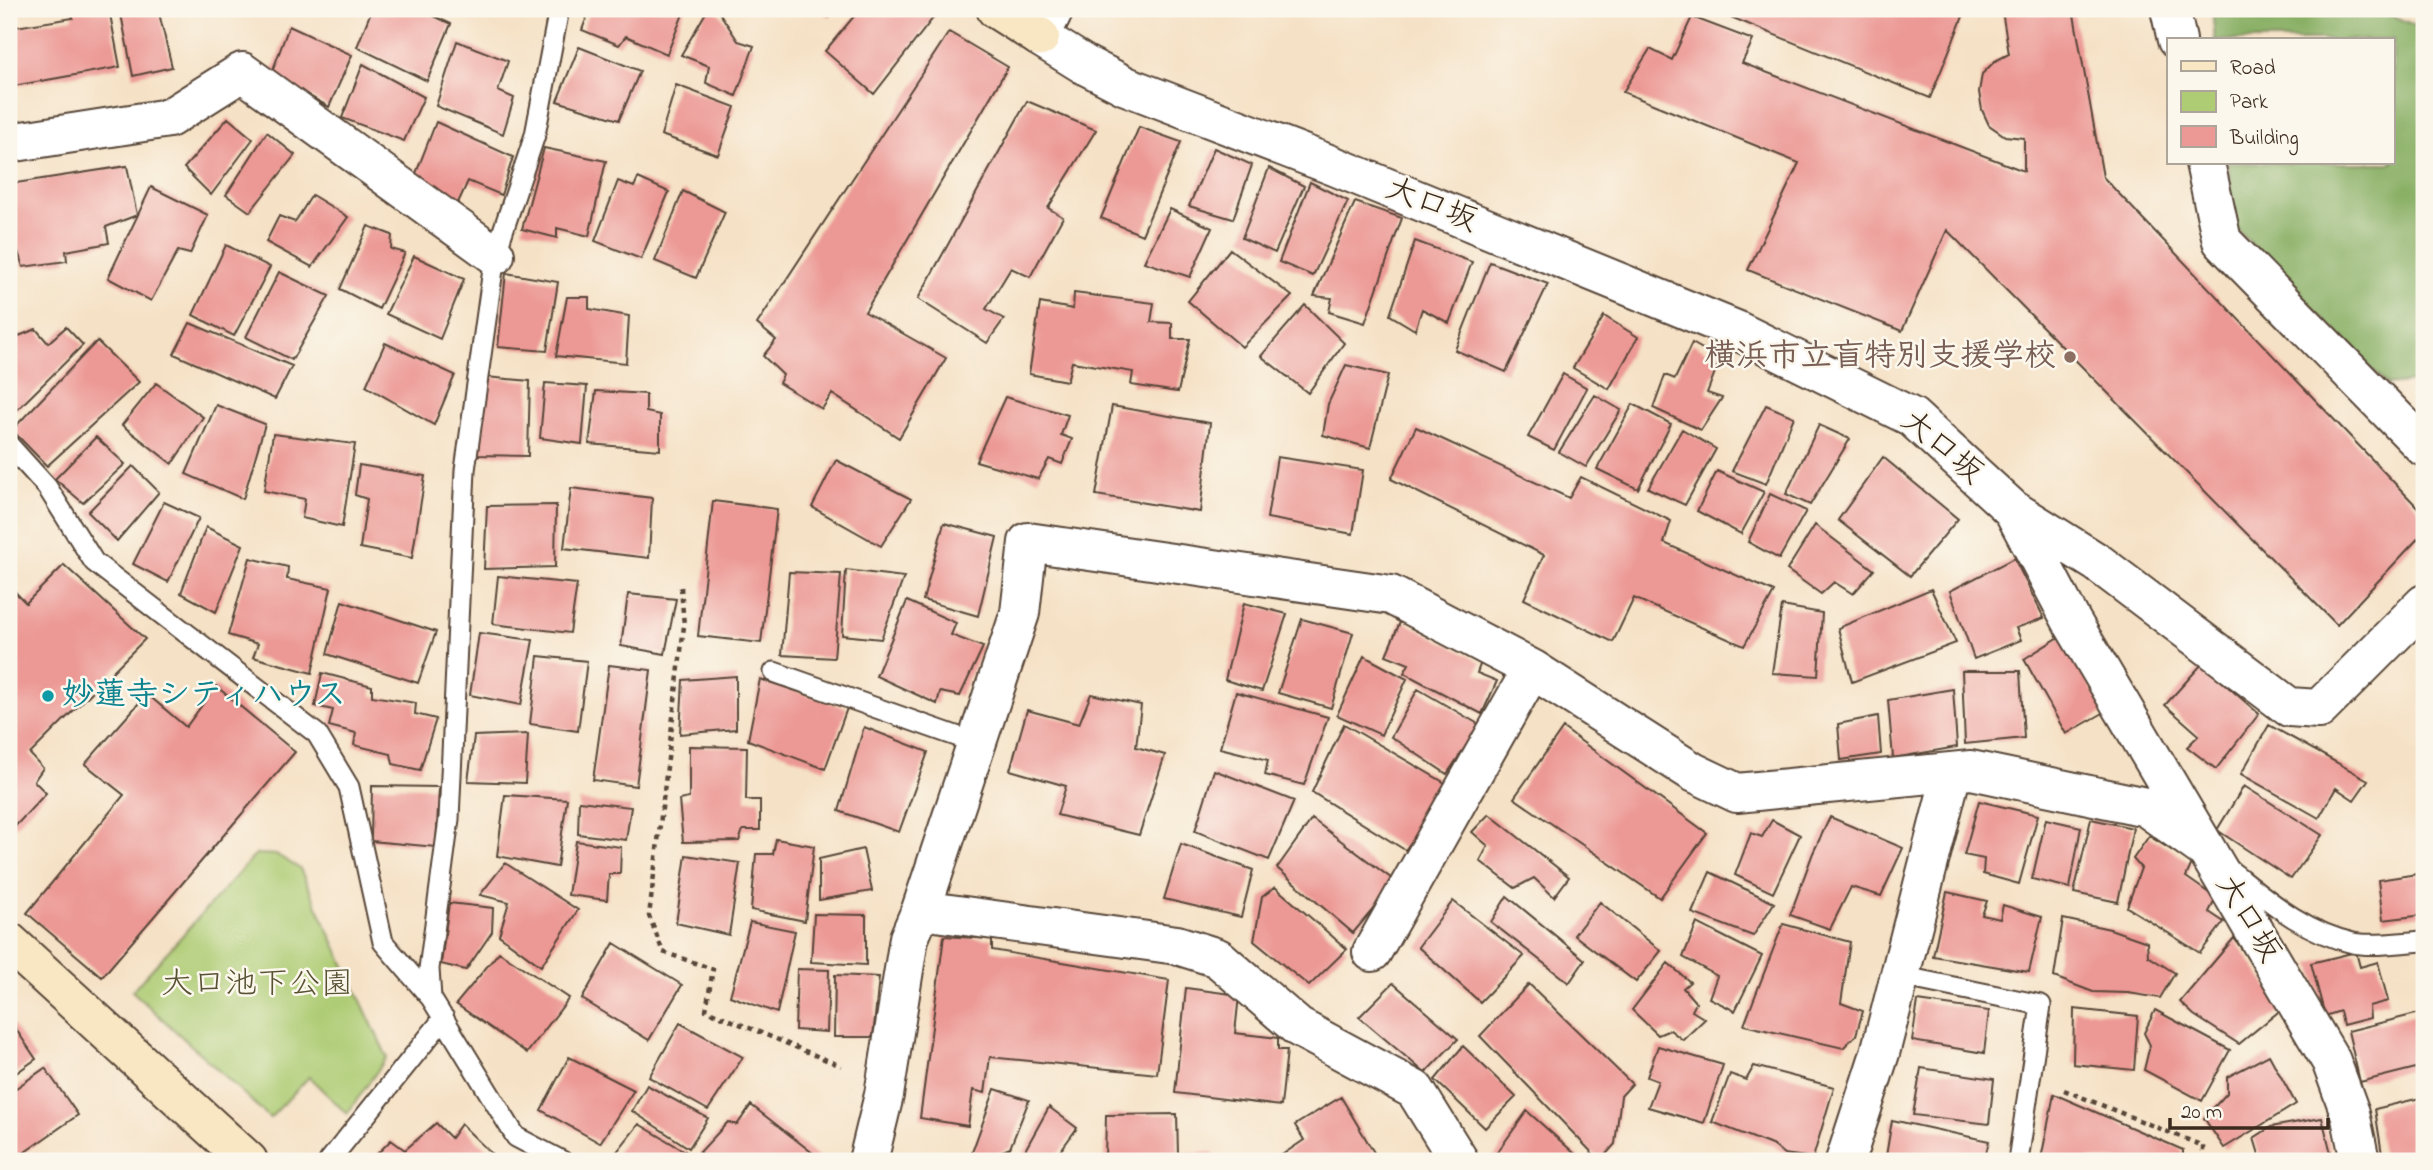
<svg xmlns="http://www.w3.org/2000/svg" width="2433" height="1170" font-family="'Indie Flower','Klee One',sans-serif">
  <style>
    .green { fill: #aecc74; stroke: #747b49; stroke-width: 2 }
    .forest { fill: #8ab066; stroke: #626d42; stroke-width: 2 }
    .building { fill: #ec9894 }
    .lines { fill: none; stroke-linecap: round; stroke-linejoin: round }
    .lane-casing { stroke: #574537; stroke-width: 23 }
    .street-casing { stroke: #574537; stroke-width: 42 }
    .secondary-casing { stroke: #574537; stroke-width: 42 }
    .path { stroke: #574537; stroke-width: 4.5; stroke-dasharray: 5 5; stroke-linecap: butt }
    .lane { stroke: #fff; stroke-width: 19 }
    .street { stroke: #fff; stroke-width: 38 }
    .secondary { stroke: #f9e7c3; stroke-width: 38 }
    .education-dot { fill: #8d6e63; stroke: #fbf7ec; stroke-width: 2.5 }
    .culture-dot { fill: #0f9aa8; stroke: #fbf7ec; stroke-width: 2.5 }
    .labels { text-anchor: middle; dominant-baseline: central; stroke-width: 5; stroke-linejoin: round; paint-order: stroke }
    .street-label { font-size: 32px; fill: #3b2a1e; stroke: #fbf7ec }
    .education-label { font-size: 32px; font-weight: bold; fill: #785e54; stroke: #fbf7ec; text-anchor: end }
    .culture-label { font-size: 32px; font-weight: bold; fill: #0d838f; stroke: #fbf7ec; text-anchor: start }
    .park-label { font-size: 32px; fill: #585234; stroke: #fbf7ec }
  </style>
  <rect width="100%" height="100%" fill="#fbf7ec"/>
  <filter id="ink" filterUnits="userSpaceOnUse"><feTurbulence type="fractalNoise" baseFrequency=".0143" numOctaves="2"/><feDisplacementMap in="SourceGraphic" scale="14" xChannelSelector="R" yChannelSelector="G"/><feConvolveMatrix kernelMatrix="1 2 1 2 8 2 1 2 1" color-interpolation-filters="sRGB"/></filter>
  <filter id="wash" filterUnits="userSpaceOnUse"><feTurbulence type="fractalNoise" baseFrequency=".00686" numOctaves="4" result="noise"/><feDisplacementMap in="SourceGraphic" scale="28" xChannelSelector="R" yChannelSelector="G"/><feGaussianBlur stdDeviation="1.57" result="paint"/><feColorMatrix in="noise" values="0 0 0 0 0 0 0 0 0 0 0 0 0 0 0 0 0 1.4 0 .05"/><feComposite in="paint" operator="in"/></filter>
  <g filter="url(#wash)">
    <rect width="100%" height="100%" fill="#f5e1c5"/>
    <path class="green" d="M256 854 277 855 300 869 387 1057 347 1114 309 1077 270 1118 132 991Z"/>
    <path class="forest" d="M2212 9H2376L2424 29V381L2387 385 2235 227 2228 163H2393V40H2215Z"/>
    <g id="blocks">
      <path class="building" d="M72 9H109L120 67 13 86 9 57V28L73 18Z
        M120 9H158L172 67 133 76Z
        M372 9H419L451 24 427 81 357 47Z
        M590 9H685L667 54 626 36 619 45 582 30Z
        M708 9H717L738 41 754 46 736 96 706 83 709 66 681 55Z
        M818 9H836L829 17Z
        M860 9H940L874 94 825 51Z
        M1711 9H1966L1930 98Z
        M2073 9 2103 177 2424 514V532L2337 625 1947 230 1902 331 1748 270 1799 163 1623 92 1650 49 1672 60 1692 17 1753 40 1742 63 2024 171V138L2005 136 1989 125 1982 110 1979 92 1982 74 1995 61 2009 54 2002 11Z
        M289 26 352 55 329 107 271 75Z
        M949 32 1008 67 865 312 946 358 899 438 832 394 822 409 779 383 783 375 763 356 776 340 757 324Z
        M457 41 508 61 498 91 514 98 503 134 436 106Z
        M579 47 640 71 619 120 557 101Z
        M363 64 424 97 404 141 342 118Z
        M676 85 735 107 718 155 661 135Z
        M1027 101 1096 130 1048 208 1063 217 1030 277 1011 268 986 309 1004 319 987 343 918 299Z
        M228 118 253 139 211 195 184 168Z
        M436 122 513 157 501 195 468 181 457 205 413 181Z
        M1139 127 1181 142 1142 235 1101 218Z
        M267 132 295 155 250 212 226 195Z
        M544 148 606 161 589 236 557 228V238L522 229Z
        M1214 148 1252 165 1233 219 1189 206Z
        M127 166 137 215 106 227 109 243 66 251 67 261 23 267 14 239H9V184Z
        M1269 168 1304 186 1275 253 1242 238Z
        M638 178 669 192 641 259 595 241 618 181 634 187Z
        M1310 182 1348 201 1313 276 1279 262Z
        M151 187 208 215 190 254 178 251 151 301 108 278Z
        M683 191 725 212 696 278 655 261Z
        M312 195 348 217 312 267 266 242 279 216 295 222Z
        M1355 202 1402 218 1365 323 1329 312 1332 298 1314 296Z
        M1170 209 1212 228 1190 277 1144 262Z
        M368 226 392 235 391 249 405 253 379 309 340 289Z
        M1415 241 1472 262 1449 323 1422 309 1415 330 1390 315Z
        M226 245 270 267 234 336 193 315Z
        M1230 249 1292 296 1242 347 1188 301Z
        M414 256 464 279 440 339 386 314Z
        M1490 262 1548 284 1506 372 1455 350Z
        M279 272 329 296 292 360 246 337Z
        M506 273 558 282 547 351 498 347Z
        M1074 293 1154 303 1151 322 1172 323V339H1190L1178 392 1131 385 1133 372 1072 362 1067 381 1029 374 1040 303 1073 309Z
        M567 297H589V309L629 316 626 363 556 356Z
        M1305 305 1344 343 1308 393 1261 356Z
        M1604 316 1638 337 1609 389 1573 368Z
        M190 323 292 366 275 399 174 354Z
        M66 327 83 345 17 410 9 400V340L36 329 48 343Z
        M97 341 139 382 47 466 12 430Z
        M385 343 455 375 434 425 366 386Z
        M1692 343 1720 359 1707 393 1722 398 1701 430 1653 408 1665 375 1675 379Z
        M1346 365 1388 375 1370 448 1323 435 1328 404Z
        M1563 374 1587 388 1554 450 1528 437Z
        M486 377 530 381 528 456 477 455Z
        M156 383 203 417 172 464 122 425Z
        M545 383 587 386 582 444 540 438Z
        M596 391 646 394V412L660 415V450L589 444Z
        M1595 395 1621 410 1586 467 1559 452Z
        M1005 397 1068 415 1061 435 1072 439 1062 464 1049 459 1038 479 976 461Z
        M1633 404 1671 424 1638 489 1597 469Z
        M216 405 265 424 243 499 186 474Z
        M1766 405 1794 417 1766 484 1732 471Z
        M1112 406 1210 423 1200 512 1096 495Z
        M1819 425 1850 439 1810 505 1786 494Z
        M1416 427 1569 498 1581 477 1671 521 1664 543 1774 592 1744 646 1634 598 1613 642 1524 599 1544 555 1391 479Z
        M1682 429 1716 449 1685 505 1648 488Z
        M273 434 355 444 342 527 302 518 305 499 264 491Z
        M96 437 125 464 83 503 55 479Z
        M1277 457 1363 470 1353 534 1267 518Z
        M1883 457 1958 519 1910 576 1838 520Z
        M836 460 911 499 881 546 812 507Z
        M359 465 425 476 412 558 360 548 367 499 355 495Z
        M133 466 159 492 117 541 88 512Z
        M1717 471 1764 492 1741 534 1697 511Z
        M571 488 652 498 649 558 564 548Z
        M1770 494 1806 511 1779 559 1748 542Z
        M713 501 777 509 761 643 698 636Z
        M164 502 199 518 168 582 133 564Z
        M556 505 555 567 484 569 487 506Z
        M944 523 997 537 978 616 923 600Z
        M1815 525 1874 570 1853 594 1834 582 1821 594 1787 570Z
        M206 527 243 545 216 612 181 593Z
        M250 558 288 567 287 579 331 588 312 673 253 657 258 644 228 635Z
        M2014 558 2044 618 2016 628 2021 640 1974 659 1950 591Z
        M64 565 145 639 30 754 43 768 34 781 46 793 9 833V628L13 625 9 621V586L26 603Z
        M846 570 904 577 881 639 842 635Z
        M789 572 841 574 834 658 782 655Z
        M498 576 577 584 570 633 493 624Z
        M1931 589 1956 643 1852 682 1838 628Z
        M628 594 676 599 665 654 621 646Z
        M342 601 436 632 418 683 327 654Z
        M907 601 956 623 951 635 983 647 960 696 940 692 937 704 876 676Z
        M1244 603 1287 614 1262 691 1225 680Z
        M1782 606 1822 613 1818 676 1772 673Z
        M1302 619 1353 633 1331 708 1278 693Z
        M1401 620 1481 662 1477 673 1497 681 1482 714 1404 673 1409 664 1386 655Z
        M479 633 533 640 521 705 470 695Z
        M2061 636 2105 712 2066 734 2024 659Z
        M538 656 587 661 578 731 530 724Z
        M1364 656 1407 679 1381 735 1337 715Z
        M2202 664 2259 714 2216 769 2187 747 2199 735 2165 705Z
        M609 665 651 670 636 786 593 780Z
        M1962 671H2020L2024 738 1965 744Z
        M322 673 372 686V696L416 703 415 714 436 719 420 770 393 764 391 754 354 745 356 733 329 726 333 710 315 706Z
        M736 676V729L680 734 683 680Z
        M760 679 847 708 825 769 748 740Z
        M216 686 295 752 102 977 27 913 124 795 85 764 147 694 186 727Z
        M1418 689 1480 725 1447 774 1391 737Z
        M1953 689 1957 747 1893 758 1888 700Z
        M1236 692 1328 717 1304 785 1265 775 1268 760 1220 748Z
        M1091 694 1141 705 1136 747 1165 755 1139 835 1057 815 1066 786 1010 770 1027 710 1079 724Z
        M1878 716 1881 754 1841 760 1838 724Z
        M1344 724 1452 787 1405 850 1312 792Z
        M2269 725 2368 780 2354 800 2336 788 2319 818 2241 774Z
        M864 727 928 752 899 832 839 811Z
        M1563 728 1707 833 1660 898 1514 798Z
        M528 734 525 783 468 781 474 736Z
        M689 746 747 747 746 800H760V830H743L739 841 683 842 679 800 689 798Z
        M1214 770 1294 801 1269 860 1195 831Z
        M372 786 439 787 436 847 371 841Z
        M2244 786 2322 835 2291 879 2217 830Z
        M505 795 567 799 557 867 497 856Z
        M579 801 631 807 626 840 578 834Z
        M1979 801 2038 815 2019 884 1983 874 1984 859 1964 855Z
        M1489 814 1569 877 1554 897 1534 878 1515 888 1480 861 1488 846 1472 832Z
        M1830 817 1903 848 1881 896 1851 887 1830 929 1790 915 1813 853Z
        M1312 819 1396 882 1353 933 1277 868Z
        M2046 819 2081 827 2070 888 2032 879Z
        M2091 819 2133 828 2118 902 2074 893Z
        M1772 820 1800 835 1773 893 1735 875 1751 833 1762 837Z
        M2149 836 2192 863 2186 877 2216 898 2209 912 2224 922 2200 953 2127 907 2141 868 2133 859Z
        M776 839 814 846 805 921 751 910 756 854H773Z
        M576 841 621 847 620 874H609L607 900 568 895Z
        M1181 844 1253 870 1241 917 1164 899Z
        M863 849 872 891 819 900V859Z
        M686 855 740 863 729 935 676 923Z
        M505 863 578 910 541 966 499 935 509 902 480 895Z
        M1710 872 1774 903 1753 936 1692 913Z
        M2424 873V915L2383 920 2378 880Z
        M1275 887 1347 949 1309 986 1254 941 1262 897Z
        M1947 892 1987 901 1982 915 2000 919 2003 905 2042 917 2029 972 1933 956Z
        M1507 896 1585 960 1569 983 1491 922Z
        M1453 901 1524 956 1480 1002 1418 947Z
        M1600 902 1661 951 1636 982 1574 935Z
        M449 903 493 908 492 932 466 970 441 964Z
        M814 914 866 915V965L811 962Z
        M2063 919 2110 929 2147 942 2148 956 2175 973 2160 998 2128 993 2093 992 2054 977Z
        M750 922 795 931 777 1013 730 996Z
        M1697 923 1762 956 1735 1011 1709 998 1717 976 1683 957Z
        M1783 924 1850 942 1841 1003 1863 1011 1856 1035 1843 1048 1744 1025Z
        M944 936 992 939V950L1169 980 1157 1074 990 1057 985 1093 973 1090 968 1126 920 1118Z
        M2234 938 2283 1008 2239 1044 2194 1015 2180 1002Z
        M614 943 682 985 649 1040 582 999Z
        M499 952 569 998 527 1053 456 1004Z
        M2356 952 2360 967 2378 962 2388 1001 2369 1006 2370 1018 2343 1025 2340 1011 2325 1016 2311 963Z
        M1668 963 1690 982 1683 988 1696 1003 1692 1011 1705 1019 1683 1040 1670 1030 1658 1035 1632 1010Z
        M797 969 829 970 827 1032 795 1030Z
        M835 975 879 977 873 1037H834Z
        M1393 983 1458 1039 1425 1073 1359 1017Z
        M1529 984 1632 1084 1621 1096 1615 1144 1600 1161 1480 1036Z
        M1186 988 1239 995 1235 1033 1278 1038V1050H1287L1281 1106 1175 1093Z
        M1918 1001 1989 1011 1984 1053 1912 1041Z
        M2074 1009 2138 1016 2134 1070 2073 1064Z
        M2155 1010 2230 1050 2202 1101 2144 1070 2150 1045 2144 1033Z
        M2424 1012V1066L2360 1082 2348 1031Z
        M9 1019 36 1059 9 1078Z
        M680 1023 743 1057 708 1110 649 1077Z
        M1463 1046 1516 1097 1485 1128 1435 1080Z
        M1658 1046 1723 1065 1704 1123 1648 1107 1658 1081 1647 1077Z
        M2269 1055 2296 1104 2224 1148 2204 1118 2227 1093V1077Z
        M569 1057 634 1090 600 1143 541 1110Z
        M1754 1066 1834 1087 1813 1158 1784 1154 1774 1146 1712 1122 1730 1074 1746 1080Z
        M45 1068 78 1115 12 1161H9V1093Z
        M1921 1068 1994 1079 1989 1124 1913 1115Z
        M647 1085 708 1118 689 1148 632 1111Z
        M995 1089 1029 1100 1010 1148 998 1153 996 1161H979L970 1158Z
        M2054 1094 2183 1150V1161L2041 1159Z
        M1341 1097 1379 1161H1273L1304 1140 1295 1125Z
        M2424 1097V1153L2383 1161 2375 1109Z
        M751 1105 823 1161H710L699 1153 728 1122 737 1125Z
        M1049 1107 1077 1128 1053 1161H1019Z
        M1527 1111 1583 1161H1491Z
        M1177 1114 1178 1154 1213 1152 1214 1161H1105L1106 1115Z
        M2322 1118 2333 1161H2261L2254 1138 2271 1127Z
        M1892 1120 1989 1141 1984 1161H1916L1886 1156Z
        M436 1123 451 1138 461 1124 499 1161H370L391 1140 405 1150Z
        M639 1124 698 1159 696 1161H617L612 1158Z"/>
    </g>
  </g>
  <g filter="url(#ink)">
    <use href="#blocks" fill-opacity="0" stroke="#574537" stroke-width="2"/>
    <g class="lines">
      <defs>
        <path id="lane" d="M9 445 47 487 94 562 317 734 349 787 383 942 431 998 516 1137 562 1161
          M774 672 976 743
          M2231 871C2269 901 2304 932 2353 943 2372 947 2404 942 2424 941
          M1900 976 2041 1005 2018 1161
          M431 998 429 969 449 819 465 470 495 255 535 135 559 9
          M329 1161 444 1018"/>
        <path id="street" d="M1054 9 1040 37 1085 65 1126 86 1334 166 1736 330 1912 417 2013 510 2072 622 2331 1061 2350 1113 2360 1161
          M2170 9 2177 40
          M9 143 169 118 242 72 495 255
          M2205 163 2222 241 2424 447
          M2015 511 2098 563 2289 707 2319 709 2424 604
          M921 910 1177 945 1218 958 1298 1027 1415 1090 1459 1161
          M1372 952 1532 669
          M868 1161 884 1095 909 938 921 910 1020 613 1028 542 1391 595 1532 669 1693 772 1737 793 1971 770 2146 807 2206 850
          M1845 1161 1880 1053 1952 772"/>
        <path id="secondary" d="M996 9 1040 37
          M9 942 248 1161"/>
      </defs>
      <use href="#lane" class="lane-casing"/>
      <use href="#street" class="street-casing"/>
      <use href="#secondary" class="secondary-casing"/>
      <path class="path" d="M681 587 684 626 649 916 663 952 713 969 706 1010 841 1066
        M2064 1090 2203 1146V1161"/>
      <use href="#lane" class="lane"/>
      <use href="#street" class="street"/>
      <use href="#secondary" class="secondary"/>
    </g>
  </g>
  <circle class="education-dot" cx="2070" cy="357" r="7"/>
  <circle class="culture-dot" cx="48" cy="696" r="7"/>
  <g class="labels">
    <g class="street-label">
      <text transform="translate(1431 206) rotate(22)">大口坂</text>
      <text transform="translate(1941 448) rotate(40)">大口坂</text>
      <text transform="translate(2247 919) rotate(59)">大口坂</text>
    </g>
    <g class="education-label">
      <text x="2056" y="357">横浜市立盲特別支援学校</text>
    </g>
    <g class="culture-label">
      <text x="62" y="696">妙蓮寺シティハウス</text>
    </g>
    <g class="park-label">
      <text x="257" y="985">大口池下公園</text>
    </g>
  </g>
  <rect width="2433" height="1170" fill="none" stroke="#fbf7ec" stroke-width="35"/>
  <rect x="2167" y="38" width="228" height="126" fill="#fbf7ec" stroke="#aea59a" stroke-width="2"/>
  <rect x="2181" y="61" width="35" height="10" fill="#f9e7c3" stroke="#aea59a" stroke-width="2"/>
  <text x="2230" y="74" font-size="21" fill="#3b2a1e">Road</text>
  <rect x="2181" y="91" width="35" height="21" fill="#aecc74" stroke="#aea59a" stroke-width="2"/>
  <text x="2230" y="108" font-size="21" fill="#3b2a1e">Park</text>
  <rect x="2181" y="126" width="35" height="21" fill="#ec9894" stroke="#aea59a" stroke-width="2"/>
  <text x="2230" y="144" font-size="21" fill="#3b2a1e">Building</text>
  <path d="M2170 1118v10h158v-10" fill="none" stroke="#3b2a1e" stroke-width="3.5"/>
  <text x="2181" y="1118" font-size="21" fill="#3b2a1e" stroke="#fbf7ec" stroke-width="5" paint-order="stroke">20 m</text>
</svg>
